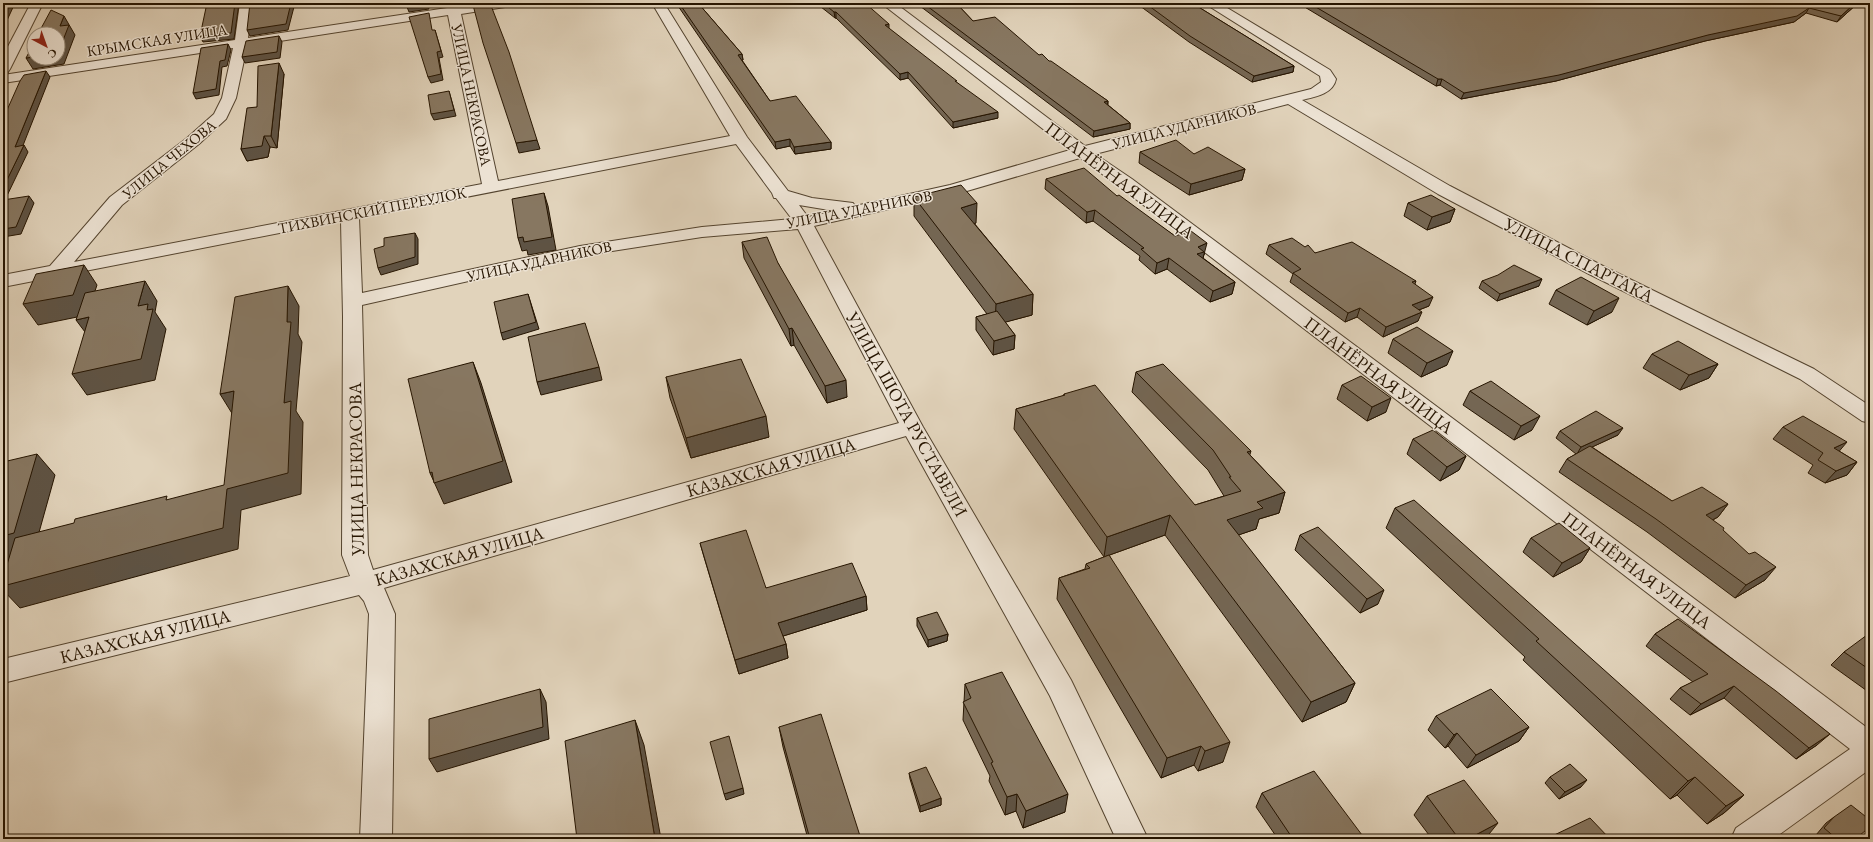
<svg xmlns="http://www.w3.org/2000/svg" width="1873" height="842" font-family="'EB Garamond',serif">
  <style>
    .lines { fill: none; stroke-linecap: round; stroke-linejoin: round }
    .minor-casing { stroke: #54442f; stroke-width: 2 }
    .minor { fill: #ece2d3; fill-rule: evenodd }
    .wall { fill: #746653; stroke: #251400 }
    .shaded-wall { fill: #5e5344; stroke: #251400 }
    .building { fill: #877761; stroke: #251400 }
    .labels { text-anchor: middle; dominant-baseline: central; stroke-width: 3; stroke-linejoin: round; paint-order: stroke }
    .far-street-label { font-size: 15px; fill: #251400; stroke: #ece2d3 }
    .street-label { font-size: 18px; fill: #251400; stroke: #ece2d3 }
  </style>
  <rect width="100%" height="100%" fill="#e1d3bb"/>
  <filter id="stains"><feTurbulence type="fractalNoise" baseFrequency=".005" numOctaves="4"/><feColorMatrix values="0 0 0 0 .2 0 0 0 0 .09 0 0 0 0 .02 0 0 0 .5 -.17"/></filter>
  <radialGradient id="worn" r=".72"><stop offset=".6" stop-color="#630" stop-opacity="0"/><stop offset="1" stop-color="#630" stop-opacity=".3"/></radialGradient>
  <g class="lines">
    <defs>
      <path id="minor" d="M31 3H43L10 69 8 72 3 73V56Z
        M240 3H252L248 38 447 8 446 3H458L459 6 480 3H511L509 6 505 7 461 14 498 181 730 136 652 3H664L747 137 788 191 812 198 853 203 855 206 950 185 1070 150 881 3H895L1085 146 1311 89 1321 82 1320 76 1204 3H1219L1330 70 1336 79C1333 94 1315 97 1302 100L1450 186 1603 266 1814 369 1870 406V423L1862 421 1800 379 1589 274 1438 194 1288 104 1095 154 1132 179 1870 730V769L1773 839H1731L1736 828 1850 749 1120 187 1080 158 960 193 814 226 923 427 1071 680 1148 839H1116L1050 696 906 436 384 588 395 614 392 839H360L369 614 364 601 359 595 3 683V659L350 576 342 555 343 316 341 221 3 287V275L50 266 110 197 187 138 214 114 222 98 233 48 3 83V75L235 40ZM448 15 482 184 74 262 122 205 199 144 226 119 236 98 247 46ZM736 144 772 193 774 198H776L792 219 702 227 580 246 362 293 359 218ZM799 205 835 211 808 217ZM798 229 899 423 373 570 368 555 362 305 580 256 702 237Z"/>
    </defs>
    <use href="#minor" class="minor-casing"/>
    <use href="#minor" class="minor"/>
  </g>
  <path class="wall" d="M676 3H698L742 54 743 60H742L770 101 831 142V149L795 154 790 146 776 149Z
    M816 3H865L889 29 957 83 998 118 953 128 908 78 900 80 836 18H835Z
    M916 3H956L973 21 1039 55 1108 101V105L1130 123V129L1093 137Z
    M1136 3H1192L1294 66 1293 72 1252 82 1189 42Z
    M1298 3H1858L1837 22 1806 13 1794 22 1705 41 1556 81 1461 99 1440 85 1436 86Z
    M284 74 277 148 270 147 268 157 247 161 241 149 257 107Z
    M1140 152 1194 154 1245 169 1242 180 1189 195 1139 163Z
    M1046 179 1117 196 1175 236 1205 254H1204L1203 258 1235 282 1232 294 1210 302 1167 269 1155 274 1139 260 1140 256 1093 221 1086 223 1045 189Z
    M914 197 976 223H974L1033 294 1032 315 1005 322 1015 335 1014 349 993 355 976 330V317L987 314 914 216Z
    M1408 203 1455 209 1450 222 1427 230 1404 216Z
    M742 242 778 263 847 397 827 403 794 345 791 346 744 258Z
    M1269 245 1315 253 1416 281 1415 284 1429 306 1419 310 1418 321 1383 337 1357 317 1345 322 1290 282 1293 274 1266 254Z
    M1482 281 1539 286 1497 301 1479 288Z
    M1556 290 1612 312 1587 325 1549 304Z
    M1393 339 1447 365 1421 377 1388 353Z
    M1652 354 1718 364 1709 378 1680 390 1643 368Z
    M1136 372 1250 455 1285 492 1279 513 1259 519 1256 529 1238 535 1355 683 1346 702 1302 722 1165 535 1104 557 1014 429 1016 409 1063 396 1064 394 1195 505 1224 496 1208 470 1132 392Z
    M666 377 769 437 691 458 670 398Z
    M1342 385 1386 412 1367 421 1337 399Z
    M1470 391 1532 430 1514 440 1463 405Z
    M1783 427 1839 451 1857 462 1847 475 1825 483 1808 473 1813 465 1773 439Z
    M1560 431 1618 435 1592 447 1672 501 1728 504 1718 517 1713 520 1723 530 1765 580 1735 598 1647 532 1559 472 1567 459 1576 454 1556 438Z
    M1413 439 1466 456 1459 470 1440 481 1407 454Z
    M1395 508 1744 795 1724 813 1707 824 1677 795 1670 799 1523 660 1525 657 1386 528Z
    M1300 535 1378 604 1360 613 1295 550Z
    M1531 538 1590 548 1581 562 1553 577 1523 552Z
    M700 543 766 588 866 596 867 610 783 636 786 644 788 658 739 674 704 557Z
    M1109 555 1223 762 1198 771 1194 765 1161 778 1057 599 1059 578 1085 569 1086 564Z
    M917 618 948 634 947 641 928 647 917 626Z
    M1678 619 1817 745 1796 759 1724 698 1690 715 1670 699 1680 688 1693 682 1646 646 1655 634Z
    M1870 637V693L1831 665 1844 652Z
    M965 684 1065 812 1023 828 1016 811 1005 815 989 781 990 776 963 720Z
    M1436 716 1529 727 1519 741 1467 768 1448 746 1445 748 1428 730Z
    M779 727 861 839H808L783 747Z
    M909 773 941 798V805L920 812 910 779Z
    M1550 777 1581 787 1559 799 1545 783Z
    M1262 793 1365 839H1278L1256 807Z
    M1427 796 1485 839H1432L1414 815Z
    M1834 817 1855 839H1821L1816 835 1826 823Z"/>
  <path class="shaded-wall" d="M9 3H15L3 29V15Z
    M235 3H239L234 39 203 42 200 36Z
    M291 3H295L288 30 250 36 247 30Z
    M1855 3H1858L1837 22 1841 16Z
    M427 4 429 9 409 12 407 7Z
    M1809 8 1806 13 1794 22 1705 41 1556 81 1461 99 1464 93Z
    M834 12H836V18H835Z
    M64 16 75 35 64 64 33 69 26 58 34 57V58H58L60 26Z
    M889 24V30L885 25Z
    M435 30 443 57 439 58 443 80 431 83 428 77 437 52Z
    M279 36 282 42 280 58 245 63 242 57Z
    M228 44 231 50 227 66 222 67 219 95 196 99 193 93 220 61Z
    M742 54 743 60 739 61 738 55Z
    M279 63 284 74 277 148 271 136Z
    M1294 66 1293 72 1252 82 1254 76Z
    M46 71 50 77 20 153 15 147Z
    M908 72V78L900 80V74Z
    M1438 79H1442L1440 85 1436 86Z
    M449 91 456 116 434 120 431 114Z
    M1108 101 1107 107 1104 102Z
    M998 112V118L953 128V122Z
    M1130 123V129L1093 137 1094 131Z
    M264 136 270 147 268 157 247 161 241 149Z
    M790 139V146L776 149 775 142Z
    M537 140 540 149 519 153 516 143Z
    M831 142V149L795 154 794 147Z
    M24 145 28 152 3 204V188Z
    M1245 169 1242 180 1189 195 1191 184Z
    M544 193 548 206 556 250 528 255 527 250 522 251 518 238Z
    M29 196 34 203 21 234 3 237V229Z
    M977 203 976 223 961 227V208Z
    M1455 209 1450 222 1427 230 1432 217Z
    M1095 210 1093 221 1086 223 1087 212Z
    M415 233 418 239V264L381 275 378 268Z
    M1207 243 1202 262 1195 265 1198 247Z
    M1169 258 1167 269 1155 274 1157 263Z
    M84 265 97 285 87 315 38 325 23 304Z
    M1542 279 1539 286 1497 301 1500 294Z
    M145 281 157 301 155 312 166 329 155 380 87 395 72 374 138 306Z
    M1235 282 1232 294 1210 302 1213 291Z
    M288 286 299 306 298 334 302 342 296 411 303 422 301 494 241 510 238 549 20 608 3 590V586L227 489 284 403Z
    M528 294 539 329 503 340 501 333Z
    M1033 294 1032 315 995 325 996 304Z
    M1433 297 1429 306 1408 314 1412 305Z
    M1619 298 1612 312 1587 325 1594 311Z
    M1360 308 1357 317 1345 322 1348 313Z
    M1422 312 1418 321 1383 337 1386 327Z
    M89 317 91 340 76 320Z
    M792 328 794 345 791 346 789 329Z
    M1015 335 1014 349 993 355 994 341Z
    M1453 351 1447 365 1421 377 1427 363Z
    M473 362 481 383 512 482 444 504 430 473Z
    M1718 364 1709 378 1680 390 1689 375Z
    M599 367 602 380 541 395 537 382Z
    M846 380 847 397 827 403 825 386Z
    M234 391 233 415 220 394Z
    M1391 398 1386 412 1367 421 1372 407Z
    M766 416 769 437 691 458 686 438Z
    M1540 416 1532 430 1514 440 1521 426Z
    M1623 428 1618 435 1577 454 1581 447Z
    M1847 442 1836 455 1834 448Z
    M1251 451 1245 471 1247 452Z
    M37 454 55 475 33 554 3 562V536Z
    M1466 456 1459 470 1440 481 1447 467Z
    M1857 462 1847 475 1825 483 1836 471Z
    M1285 492 1279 513 1259 519 1256 529 1221 541 1227 520 1257 502Z
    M1728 504 1718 517 1696 528 1706 515Z
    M1170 515 1165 535 1104 557 1107 537Z
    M1590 548 1581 562 1553 577 1562 563Z
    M1776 567 1765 580 1735 598 1746 585Z
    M1384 590 1378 604 1360 613 1367 599Z
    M866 596 867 610 780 637 778 623Z
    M948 634 947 641 928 647V640Z
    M786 644 788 658 739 674 735 660Z
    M1355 683 1346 702 1302 722 1311 702Z
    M1734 686 1724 698 1690 715 1701 704Z
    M540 689 546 702 549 739 437 772 429 759Z
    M635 720 644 745 661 839H655Z
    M1529 727 1519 741 1467 768 1476 755Z
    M1457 733 1448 746 1445 748 1454 735Z
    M1830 734 1817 745 1796 759 1809 748Z
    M1230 742 1223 762 1198 771 1205 751Z
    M1201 746 1194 765 1161 778 1167 758Z
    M1695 777 1677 795 1670 799 1688 781Z
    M1587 780 1581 787 1559 799 1565 792Z
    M743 788 744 794 726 800 724 794Z
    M1017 794 1016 811 1005 815 1007 797Z
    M1068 794 1065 812 1023 828 1026 811Z
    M1744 795 1724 813 1707 824 1726 806Z
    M941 798V805L920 812V806Z
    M1498 823 1485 839H1468Z"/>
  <path class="building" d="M3 3H9L3 15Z
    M207 3H235L231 33 200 36Z
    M250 3H291L286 24 247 30Z
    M407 3H427V4L407 7Z
    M487 3H490L509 52 537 140 516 143 483 43 473 5Z
    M679 3H698L742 54 738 55 770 101 796 96 831 142 794 147 790 139 775 142Z
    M823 3H865L889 24 885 25 957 81H955L998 112 953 122 908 72 900 74 836 12H834Z
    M923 3H956L973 21 995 17 1039 55 1042 54 1049 61H1051L1108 101 1104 102 1130 123 1094 131Z
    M1145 3H1192L1294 66 1254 76 1190 36Z
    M1309 3H1855L1841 16 1809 8 1797 16 1708 35 1559 75 1464 93 1442 79H1438Z
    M51 10 64 16 60 26 69 25 58 53V34H38Z
    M429 13 432 30H435L441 51 437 52 441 74 428 77 409 17Z
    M279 36 277 52 242 57 246 41Z
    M34 43V57L26 58Z
    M228 44 225 60 220 61 216 89 193 93 201 48Z
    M279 63 271 136H264L262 146 241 149 247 108 257 107 258 66Z
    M46 71 15 147 24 145 3 188V119L20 81 24 75Z
    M449 91 454 110 431 114 428 95Z
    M1176 140 1194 154 1208 147 1245 169 1191 184 1140 152Z
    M1084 168 1117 196 1119 195 1175 236 1191 231 1207 243 1198 247 1204 252 1197 254 1235 282 1213 291 1169 258 1157 263 1141 249 1144 248 1095 210 1087 212 1046 179Z
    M961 185 977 203 961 208 1033 294 996 304 914 197Z
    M544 193 552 237 524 242 523 237 518 238 512 199Z
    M1431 195 1455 209 1432 217 1408 203Z
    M29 196 16 227 3 229V200Z
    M415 233V257L378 268 374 249 384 246V238Z
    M767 237 778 263 846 380 825 386 792 328 789 329 742 242Z
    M1292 238 1305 247 1308 245 1315 253 1352 242 1416 281 1412 282 1433 297 1412 305 1422 312 1386 327 1360 308 1348 313 1293 273 1301 269 1269 245Z
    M84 265 73 295 23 304 36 274Z
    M1514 265 1542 279 1500 294 1482 281 1498 275Z
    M1581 277 1619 298 1594 311 1556 290Z
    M145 281 138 306 148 304 147 310 153 309 141 359 72 374 89 317 76 320 85 293Z
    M288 286 287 322H291L284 403 291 401 288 473 227 489 223 528 3 586V578L15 538 74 523 75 519 167 496 166 500 224 485 234 391 220 394 235 297Z
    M528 294 536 322 501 333 494 302Z
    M997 311 1015 335 994 341 976 317Z
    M585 323 599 367 537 382 528 337Z
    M1417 327 1453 351 1427 363 1393 339Z
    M1678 341 1718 364 1689 375 1652 354Z
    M741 359 766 416 686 438 666 377Z
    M473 362 503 461 434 483 432 472 430 473 408 379Z
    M1163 364 1251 451 1247 452 1285 492 1257 502 1263 508 1227 520 1355 683 1311 702 1170 515 1107 537 1016 409 1065 395 1064 394 1095 385 1195 505 1241 491 1229 477H1231L1213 450 1136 372Z
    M1361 376 1391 398 1372 407 1342 385Z
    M1491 381 1540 416 1521 426 1470 391Z
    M1596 411 1623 428 1581 447 1560 431Z
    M1803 416 1847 442 1834 448 1857 462 1836 471 1818 460 1823 453 1783 427Z
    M1433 430 1466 456 1447 467 1413 439Z
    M1590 446 1672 501 1702 487 1728 504 1706 515 1724 528 1723 530 1749 554 1755 552 1776 567 1746 585 1656 519 1567 459Z
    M37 454 14 533 3 536V462Z
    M1414 500 1744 795 1726 806 1695 777 1688 781 1536 641 1539 639 1395 508Z
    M1559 523 1590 548 1562 563 1531 538Z
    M1318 527 1384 590 1367 599 1300 535Z
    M746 530 766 588 852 563 866 596 778 623 786 644 735 660 700 543Z
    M1109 555 1230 742 1205 751 1201 746 1167 758 1059 578 1090 568 1086 564Z
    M937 612 948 634 928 640 917 618Z
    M1678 619 1776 691 1830 734 1809 748 1734 686 1701 704 1680 688 1708 674 1655 634Z
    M1867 635 1870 637V670L1844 652Z
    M1002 672 1068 794 1026 811 1017 794 1007 797 991 763 993 762 963 702 971 698 965 684Z
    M540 689 543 727 429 759V719Z
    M1491 689 1529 727 1476 755 1457 733 1454 735 1436 716Z
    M821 714 861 839H810L779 727Z
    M635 720 655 839H577L565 741Z
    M729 736 743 788 724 794 710 742Z
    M1570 764 1587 780 1565 792 1550 777Z
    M926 767 941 798 920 806 909 773Z
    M1314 771 1365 839H1293L1262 793Z
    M1464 780 1498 823 1468 839H1459L1427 796Z
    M1851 805 1870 820V827L1855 839H1837L1824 828 1834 817Z
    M1590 818 1610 839H1549L1548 838Z"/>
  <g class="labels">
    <g class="far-street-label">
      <text transform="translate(157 40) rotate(-9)">КРЫМСКАЯ УЛИЦА</text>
      <text transform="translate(472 95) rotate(78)">УЛИЦА НЕКРАСОВА</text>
      <text transform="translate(1184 126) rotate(-14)">УЛИЦА УДАРНИКОВ</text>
      <text transform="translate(169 159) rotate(-39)">УЛИЦА ЧЕХОВА</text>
      <text transform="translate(859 209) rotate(-11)">УЛИЦА УДАРНИКОВ</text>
      <text transform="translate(372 210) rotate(-11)">ТИХВИНСКИЙ ПЕРЕУЛОК</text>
      <text transform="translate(539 261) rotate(-12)">УЛИЦА УДАРНИКОВ</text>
    </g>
    <g class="street-label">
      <text transform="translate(1120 180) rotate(37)">ПЛАНЁРНАЯ УЛИЦА</text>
      <text transform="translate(1579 260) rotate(27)">УЛИЦА СПАРТАКА</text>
      <text transform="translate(1379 375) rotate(37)">ПЛАНЁРНАЯ УЛИЦА</text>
      <text transform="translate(907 414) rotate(61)">УЛИЦА ШОТА РУСТАВЕЛИ</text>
      <text transform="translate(771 467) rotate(-16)">КАЗАХСКАЯ УЛИЦА</text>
      <text transform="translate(356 469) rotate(-91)">УЛИЦА НЕКРАСОВА</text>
      <text transform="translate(459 556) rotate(-16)">КАЗАХСКАЯ УЛИЦА</text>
      <text transform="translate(1637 570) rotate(37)">ПЛАНЁРНАЯ УЛИЦА</text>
      <text transform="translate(145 636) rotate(-14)">КАЗАХСКАЯ УЛИЦА</text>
    </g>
  </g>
  <rect width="1873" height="842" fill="none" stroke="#e1d3bb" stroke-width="16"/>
  <rect x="4" y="4" width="1865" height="834" fill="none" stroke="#251400" stroke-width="2"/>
  <rect x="8" y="8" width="1857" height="826" fill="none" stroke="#251400"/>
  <g transform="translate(46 46) rotate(139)"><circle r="19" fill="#ece2d3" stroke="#9c907f"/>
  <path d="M0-3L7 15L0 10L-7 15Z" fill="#8f2418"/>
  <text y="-6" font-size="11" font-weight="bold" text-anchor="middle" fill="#251400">С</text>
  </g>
  <rect width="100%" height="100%" filter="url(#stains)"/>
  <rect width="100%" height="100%" fill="url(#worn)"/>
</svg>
